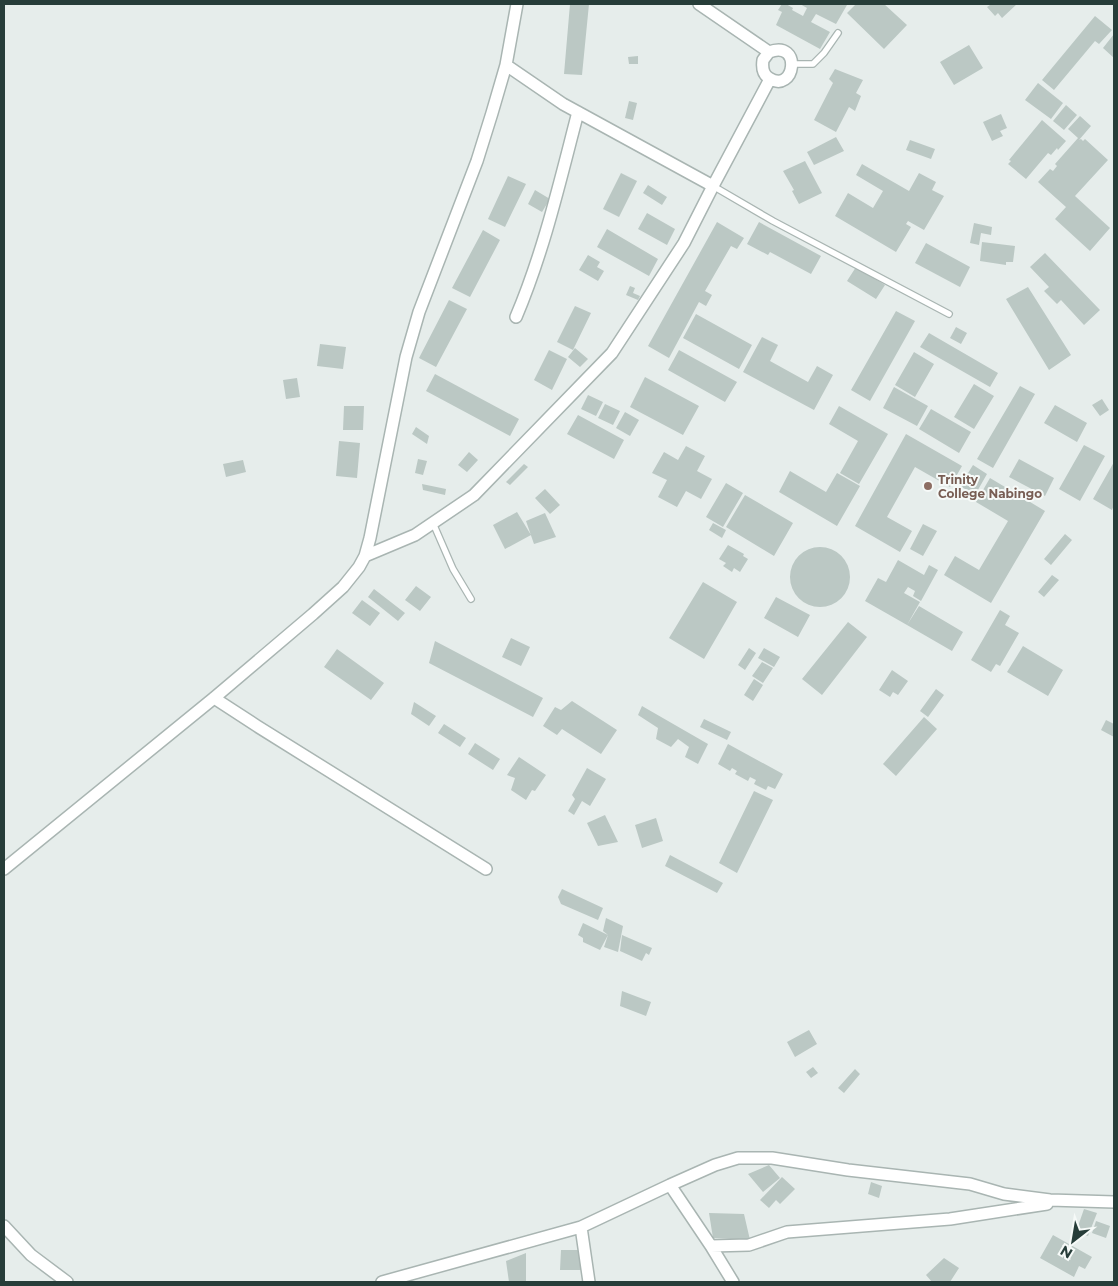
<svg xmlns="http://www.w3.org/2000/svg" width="1118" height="1286" font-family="Montserrat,sans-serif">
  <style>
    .building { fill: #bbc8c4 }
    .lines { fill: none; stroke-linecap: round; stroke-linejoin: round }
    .lane-casing { stroke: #a9b5b2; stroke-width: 8 }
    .street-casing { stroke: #a9b5b2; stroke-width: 14 }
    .lane { stroke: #fff; stroke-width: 5.5 }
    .street { stroke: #fff; stroke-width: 11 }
    .education-dot { fill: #8d6e63; stroke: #f6faf8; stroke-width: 2 }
    .labels { text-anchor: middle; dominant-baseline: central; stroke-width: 4; stroke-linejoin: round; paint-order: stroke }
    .education-label { font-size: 12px; font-weight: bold; fill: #785e54; stroke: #f6faf8; text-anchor: start }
  </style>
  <rect width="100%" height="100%" fill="#e6edeb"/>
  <path class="building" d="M570 4H589L582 75 564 74Z
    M782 4H786L793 8 792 10 803 16 807 8 800 4 847 5 836 24 816 14 811 22 830 32 820 49 776 25 782 12 778 10Z
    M856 4H884L907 25 884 49 847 13Z
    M988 4H1017L1002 18 998 13 995 16 987 7 990 5Z
    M1095 16 1112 30 1099 44 1095 41 1054 90 1042 80Z
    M1114 34V58L1103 48Z
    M969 45 983 68 954 85 940 62Z
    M638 56V64H629L628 57Z
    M835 69 863 80 856 93 861 96 855 111 849 107 836 132 814 120 833 83 829 79Z
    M1038 83 1063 103 1051 119 1025 100Z
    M629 101 637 103 633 120 625 118Z
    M1066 105 1077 115 1064 130 1053 121Z
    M1001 114 1007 128 1000 131 1003 136 992 141 983 122Z
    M1080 116 1091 126 1079 140 1081 139 1083 141 1085 139 1108 160 1075 196 1110 228 1090 251 1055 219 1066 207 1038 182 1050 169 1053 171 1057 166 1055 164 1078 138 1068 129Z
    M1042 120 1066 141 1058 150 1057 148 1051 155 1048 153 1026 179 1008 164 1011 161 1009 160Z
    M836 137 844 151 814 165 807 152Z
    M910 140 935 149 931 159 906 150Z
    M805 161 822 193 799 204 792 191 794 190 783 171Z
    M862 164 909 191 919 173 936 182 932 190 944 196 924 230 908 221 906 224 911 227 896 252 835 216 848 193 873 208 883 191 856 175Z
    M621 173 637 181 619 217 603 209Z
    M508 176 526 184 505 227 488 219Z
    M648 185 667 197 662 205 643 193Z
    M535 190 550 199 542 212 528 204Z
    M647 213 675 229 667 245 638 229Z
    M717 222 744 238 737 249 731 246 705 291 712 295 706 306 699 302 669 358 648 346Z
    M759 222 821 256 811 274 770 252 768 255 747 244Z
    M974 223 992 227 991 235 981 233 979 245 970 243Z
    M607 229 658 259 649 276 597 247Z
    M483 230 500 240 470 297 452 288Z
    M982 242 1015 246 1013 262H1006V265L980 261Z
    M926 243 970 267 960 287 915 263Z
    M1045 253 1100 310 1084 325 1061 300 1057 304 1044 291 1049 287 1030 267Z
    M588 255 600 262 597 267 604 271 598 281 579 270Z
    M856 267 885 285 876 299 847 281Z
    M630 286 635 288 633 293 640 296 638 300 626 295Z
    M1028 287 1071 355 1049 370 1006 299Z
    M449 300 467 309 436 367 419 358Z
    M575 306 591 313 573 350 557 342Z
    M896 311 915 321 870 401 851 390Z
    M696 314 752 345 739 369 683 338Z
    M956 327 967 333 961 344 950 338Z
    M929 333 998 373 990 387 920 347Z
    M762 337 778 345 770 361 808 382 817 366 833 375 814 410 743 372Z
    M320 344 346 347 343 369 317 366Z
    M575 348 588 359 580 367 568 357Z
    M549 350 567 359 552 390 534 380Z
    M679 350 737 382 725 402 668 370Z
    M914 352 934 364 915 397 895 385Z
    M435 374 519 419 510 436 426 391Z
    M645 377 699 406 683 435 630 407Z
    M297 378 300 397 286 399 283 380Z
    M974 384 994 396 974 429 954 417Z
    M1020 386 1035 394 993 468 977 459Z
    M894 387 928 406 917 426 883 408Z
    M588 395 603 402 596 416 581 409Z
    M1102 399 1109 410 1100 416 1092 405Z
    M605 404 620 411 613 425 598 418Z
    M1055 405 1087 423 1077 442 1044 423Z
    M344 406H364L363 430H343Z
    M839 406 888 434 859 484 840 473 858 441 829 424Z
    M931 409 971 432 959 453 919 429Z
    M625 412 639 420 630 436 616 428Z
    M578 415 624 440 614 459 567 434Z
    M416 427 429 436 427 444 412 434Z
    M906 434 962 466 950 487 915 467 887 517 912 531 900 552 855 526Z
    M339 441 360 443 357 478 336 476Z
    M1084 445 1105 456 1080 501 1059 489Z
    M686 446 705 456 697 471 712 479 701 499 686 491 677 507 658 497 667 480 652 473 664 452 678 460Z
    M469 452 478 460 467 472 458 465Z
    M418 459 427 461 423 475 415 473Z
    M1019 459 1054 478 1045 496 1009 477Z
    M243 460 246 472 226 477 223 464Z
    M1114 462V505L1112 510 1093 499Z
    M524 464 528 467 510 485 506 482Z
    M973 465 987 474 975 495 960 486Z
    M790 471 826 492 837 473 860 486 837 526 779 492Z
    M990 478 1045 511 991 603 944 575 955 556 979 570 1008 521 976 502Z
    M726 483 743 493 723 527 706 517Z
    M422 484 446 489 445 495 423 490Z
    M545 489 560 505 550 514 535 498Z
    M745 495 793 523 774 556 726 527Z
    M517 512 531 535 505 549 493 525Z
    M545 513 556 537 534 544 526 521Z
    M713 523 726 530 722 538 709 530Z
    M923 524 937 531 923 556 910 549Z
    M1065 534 1072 540 1051 565 1044 559Z
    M728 545 744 554 743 556 748 559 740 572 734 568 732 572 723 566 726 563 719 559Z
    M790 577a30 30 0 1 1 60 0a30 30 0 1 1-60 0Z
    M898 560 924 575 929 565 938 570 921 601 913 596 915 591 908 587 904 593 920 602 907 625 865 601 878 578 886 582Z
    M1052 575 1059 580 1044 597 1038 592Z
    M703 582 737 602 704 659 669 638Z
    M416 586 431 597 420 611 405 600Z
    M374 589 405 613 398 621 368 597Z
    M776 597 810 615 798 637 764 618Z
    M362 600 380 613 370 626 352 613Z
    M919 606 963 632 952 651 907 625Z
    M1000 610 1010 616 1005 625 1019 633 1000 666 996 664 991 672 971 660Z
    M848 622 867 637 822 695 802 679Z
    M511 638 530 647 521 666 502 657Z
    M435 641 543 698 533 717 429 663Z
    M1023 646 1063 670 1048 696 1007 672Z
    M749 648 756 653 745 670 738 665Z
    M764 648 780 657 774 667 758 658Z
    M337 649 384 683 371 700 324 667Z
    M762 662 773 668 763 683 752 676Z
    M892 670 908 681 898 695 893 692 890 697 879 690Z
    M754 679 763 685 753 701 744 695Z
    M936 689 944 695 928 717 920 711Z
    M572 701 617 730 601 754 562 729 557 735 543 726 555 707 561 710Z
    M414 702 436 716 429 726 411 714Z
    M642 706 708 744 698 764 685 757 689 747 678 739 671 747 656 739 658 728 638 715Z
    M924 717 937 729 896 776 883 764Z
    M704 719 731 732 727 740 700 727Z
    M1106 720 1114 724V737L1101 730Z
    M444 724 466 738 460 747 438 733Z
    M475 743 500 759 493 770 468 754Z
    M728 744 783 774 775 789 768 786 766 790 754 784 756 780 750 777 748 781 735 774 737 771 732 768 730 771 718 764Z
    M519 757 546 775 535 791 532 790 526 800 511 790 515 778 507 775Z
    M587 768 606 779 590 806 582 801 574 815 568 811 575 799 572 795Z
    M754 791 773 800 737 873 719 863Z
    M605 815 618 842 598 846 587 823Z
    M656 818 663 841 642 848 635 825Z
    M670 855 723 883 717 893 665 866Z
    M562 889 603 908 598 920 561 904 558 897Z
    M606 918 623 926 618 952 604 947 608 935 603 931Z
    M583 923 608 935 600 950 583 942V938L578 935Z
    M622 935 652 948 649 955 646 953 642 961 620 951Z
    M622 991 651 1002 646 1016 620 1006Z
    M809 1030 817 1044 795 1057 787 1042Z
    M813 1067 818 1073 811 1078 806 1072Z
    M855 1069 860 1074 844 1093 838 1088Z
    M769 1165 780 1178 763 1192 748 1174Z
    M782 1177 795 1189 780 1204 776 1200 769 1208 760 1200Z
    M871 1182 882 1186 879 1198 868 1194Z
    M1084 1209 1097 1213 1088 1236 1076 1232Z
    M709 1213 744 1214 750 1240 713 1238Z
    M1096 1221 1110 1226 1106 1238 1092 1233Z
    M1053 1235 1092 1257 1085 1269 1079 1266 1074 1277 1040 1258Z
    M561 1250H582V1270H560Z
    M526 1253V1282H509L506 1261Z
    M944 1258 959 1268 950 1282H932L926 1275Z"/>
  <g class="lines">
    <defs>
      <path id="lane" d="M793 64H813L824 53 838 33
        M713 186 773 221 949 314
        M433 523 453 569 471 599"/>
      <path id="street" d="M699 4 769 52C803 39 795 95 769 78 762 74 762 67 763 60L769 52
        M713 186 770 79
        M516 317C544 251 560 181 578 112
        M365 556 415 535 474 495 612 353 684 243 713 186 563 104 506 65
        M214 698 257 726 486 869
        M4 869 214 698 313 614 343 587 359 567 365 556 370 538 406 357 419 312 477 161 492 113 506 65 517 4
        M670 1185 711 1246 733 1282
        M4 1226 31 1255 67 1282
        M581 1227 589 1282
        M711 1246 749 1245 787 1232 950 1219 1047 1204
        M382 1282 581 1227 670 1185 715 1165 738 1158H772L848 1170 970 1184 1004 1194 1050 1200 1114 1202"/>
    </defs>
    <use href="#lane" class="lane-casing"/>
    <use href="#street" class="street-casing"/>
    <use href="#lane" class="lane"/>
    <use href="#street" class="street"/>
  </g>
  <circle class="education-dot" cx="928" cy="486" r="5"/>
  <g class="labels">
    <g class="education-label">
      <text x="938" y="479">Trinity<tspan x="938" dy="14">College Nabingo</tspan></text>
    </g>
  </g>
  <rect width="1118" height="1286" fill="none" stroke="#273d39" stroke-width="10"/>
  <g transform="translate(1073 1241) rotate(211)" stroke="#f6faf8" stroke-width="4" paint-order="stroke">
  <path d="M0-4L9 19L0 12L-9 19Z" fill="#273d39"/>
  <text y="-8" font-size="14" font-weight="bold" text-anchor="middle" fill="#273d39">N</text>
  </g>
</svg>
